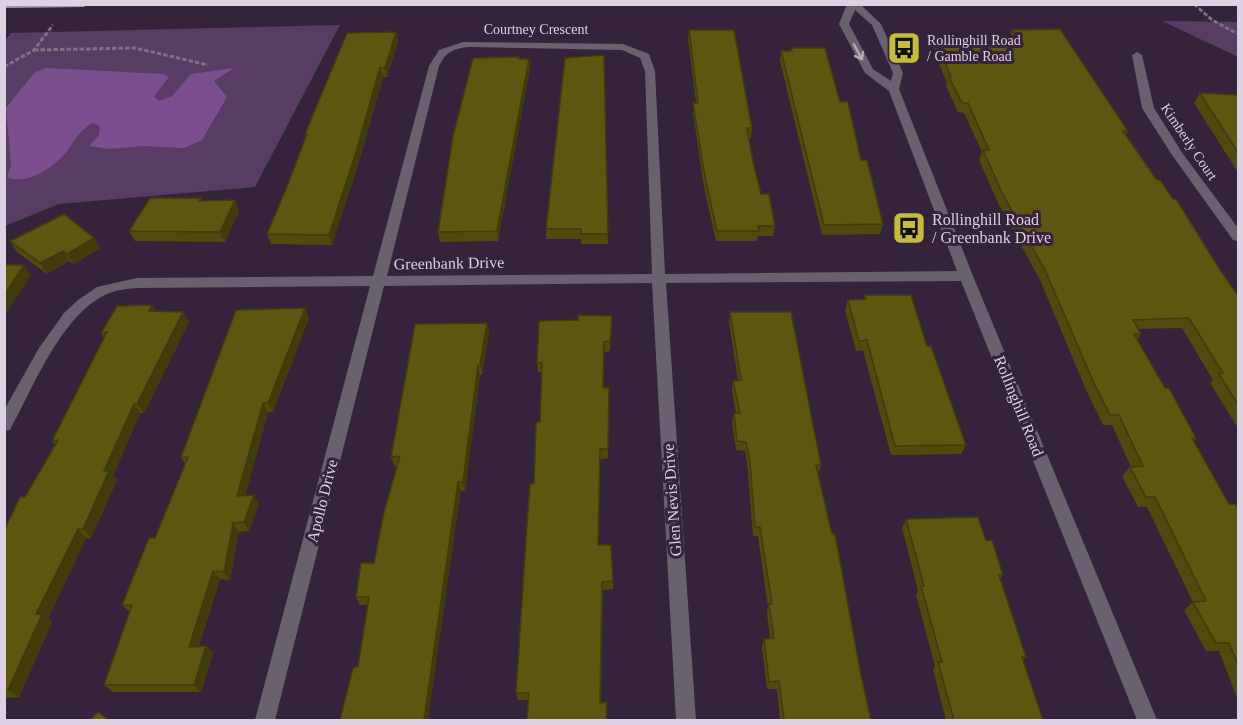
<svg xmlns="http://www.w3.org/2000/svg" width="1243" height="725" font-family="Georgia,serif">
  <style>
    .green { fill: #573c63 }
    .water { fill: #7b4f8e }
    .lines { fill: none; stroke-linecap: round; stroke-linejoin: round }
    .path { stroke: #7e7084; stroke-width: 3; stroke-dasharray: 4.5 2; stroke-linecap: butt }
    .minor { fill: #69616d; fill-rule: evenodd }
    .major { fill: #a796af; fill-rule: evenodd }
    .wall { fill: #4f4a0e }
    .shaded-wall { fill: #403c0b }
    .building { fill: #5c5610; stroke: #403c0b; stroke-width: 1.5 }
    .oneway { stroke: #b4aab8 }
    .labels { text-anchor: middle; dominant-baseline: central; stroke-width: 6; stroke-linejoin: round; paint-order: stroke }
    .far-street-label { font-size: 14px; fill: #dcd2e1; stroke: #34243b }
    .far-poi-label { font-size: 14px; fill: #dcd2e1; stroke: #34243b; text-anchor: start }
    .poi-label { font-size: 16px; fill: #dcd2e1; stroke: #34243b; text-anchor: start }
    .street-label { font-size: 16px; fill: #dcd2e1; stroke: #34243b }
  </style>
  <rect width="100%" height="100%" fill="#34243b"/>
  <path class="green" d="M1162 21 1238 22V57Z
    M340 25 255 187 59 204 5 226 4 42 11 33Z"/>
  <path class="water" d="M46 68 164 74 169 77 154 96 159 101 172 96 191 74 234 68 214 81 227 97 202 140 184 148 144 146 109 149 89 146 99 135 100 127 94 123C77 129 72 149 59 160 46 172 23 185 7 177L11 165 6 108 35 72Z"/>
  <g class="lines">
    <path class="path" d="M1194 4 1212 20 1238 34
      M34 50 135 48 208 65
      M4 67 34 50 53 25"/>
    <path class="minor" d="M847 4H860L881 24 903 73 899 89 973 276 1157 720H1137L961 281 666 283 696 720H676L652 283 384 286 275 720H255L370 286 137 288C126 289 115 290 105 295 61 316 33 388 10 430L4 431V410L39 348 64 313 78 300 97 287 137 278 373 276 429 66 439 50 463 42 623 44 649 54 655 71 665 274 957 271 889 91 865 73 839 24ZM855 10 872 25 893 73 891 81 873 69 849 24ZM469 47 622 50 640 58 645 71 652 274 387 276 439 66C445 52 455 48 469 47Z
      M1137 52 1142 55 1154 108 1183 154 1238 228V241L1233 240 1172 155 1142 108 1132 55Z"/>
    <path class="major" d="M4 4H88L84 7 4 8Z"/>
  </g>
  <path class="wall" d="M689 30 752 128 751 138H749L753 162 761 194 775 226 773 236H758L757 241H716L704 187 693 113V103H696L688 39Z
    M1012 30 1128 131 1126 135 1239 297V430L1210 383 1213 380 1182 328 1138 329 1141 334 1137 340 1165 388 1196 438 1194 441 1229 504 1239 509V703L1219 651H1206L1184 610 1193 602 1147 507H1138L1122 476 1130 467H1131L1112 425H1103L1086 390 1040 280 998 203 979 160 982 152 964 113 958 112 946 86 947 83 934 52 937 42 1012 45 1009 39Z
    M396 32 398 42 387 77H383L359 162 332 245 271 244 267 234 288 184 306 137 305 134Z
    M791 48 840 102 883 224 880 234 822 235 780 61 781 51H791Z
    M604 55 608 244H581V239H546V229Z
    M519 59H529L530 68 498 241 440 242 438 232Z
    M1200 93 1239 95V174L1194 103Z
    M201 198 202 201 239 211 225 242 135 241 129 231Z
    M94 238 100 248 74 264 69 261 47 274 17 252 10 241Z
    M865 295 927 346 966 445 961 454 891 455 863 350 856 351 845 310 848 300H864Z
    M152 305 156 311 183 312 189 322 144 413H140L113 476 117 480 91 538H86L48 619 52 622 19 697 4 698V531L25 497 55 444 52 441 104 337 101 333Z
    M305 308 309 318 273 412H268L245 495 259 504 249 531 239 532 230 580 220 579 199 646H206L213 653 201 692H113L104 685 130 612 122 605 155 538 185 464 181 457Z
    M730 312 821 465 818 474 871 720H780L777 689H767L762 647 764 639 770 638 767 613 768 607 758 536H753L748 472 745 451 736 450 732 422 734 413H736L732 391 733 381 738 380 729 322Z
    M612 326 610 351 604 352 603 387 609 388 608 458 600 459 598 545 613 581V589L603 590 601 703 607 710V720H527L528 700H518L516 693 534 484 540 422 542 372H538L537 363Z
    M489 333 482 375H480L465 491H461L358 666 368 605H360L356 597 374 563 397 467H395L391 457Z
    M906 519 986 541 1003 575 1000 579 1026 657 1023 660 1043 720H946L933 669 935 666 916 595 918 590 902 528Z"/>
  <path class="shaded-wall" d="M396 32 398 42 387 77 385 68Z
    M529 59 530 68 498 241 497 231Z
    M380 67 383 77 359 162 332 245 329 235Z
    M235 200 239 211 225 242 220 232Z
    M94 238 100 248 74 264 67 254Z
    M63 251 69 261 47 274 40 263Z
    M24 265 31 275 4 317V295Z
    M152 305 158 315 149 311Z
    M305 308 309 318 273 412 268 403Z
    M183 312 189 322 144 413 137 404Z
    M487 323 489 333 482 375 480 365Z
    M478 365 480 375 465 491 463 482Z
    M263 403 268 412 243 505 237 496Z
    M134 404 140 413 113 476 117 480 91 538 83 529 104 471Z
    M458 482 461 491 428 720H424Z
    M254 495 259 504 249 531 244 522Z
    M233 523 239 532 230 580 224 572Z
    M78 529 86 538 48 619 52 622 19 697 8 690 36 614Z
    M213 571 220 579 196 654 189 647Z
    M206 646 213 653 201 692 194 685Z"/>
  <path class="building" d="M1060 29 1128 131H1123L1156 179 1160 180 1173 199H1176L1222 273 1239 297V406L1218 373H1223L1189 318 1133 320 1141 334H1134L1165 388H1169L1196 438H1192L1229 504H1235L1239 509V667L1229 643H1216L1193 602 1206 601 1155 497H1146L1130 467 1143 466 1119 415H1110L1093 381 1045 270 1002 193 983 150H989L968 103H962L949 77H951L937 42 1022 45 1012 30Z
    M689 30H734L752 128H747L753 162 761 194H769L775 226H758L759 231H717L705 177 693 103H698Z
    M396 32 385 68 380 67 356 152 329 235 267 234 288 184 307 134H305L347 33Z
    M791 48H825L840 102H848L861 160H867L883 224 824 225 781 51H792Z
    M604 55 608 234H581V229H546L565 58Z
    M519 57V59H529L497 231 438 232 453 136 473 58Z
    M1200 93 1239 95V154Z
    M150 198H201L199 201 235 200 220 232 129 231Z
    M64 214 94 238 67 254 63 251 40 263 10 241Z
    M4 265H24L4 295Z
    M865 295H911L927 346H931L966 445 895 446 867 340 859 341 848 300 866 299Z
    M152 305 149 311 183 312 137 404H134L104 471H109L83 529H78L36 614H42L8 690H4V531L20 497H25L58 440 52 441 107 332 101 333 117 306Z
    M305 308 268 403H263L237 496 254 495 244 522 233 523 224 572 213 571 189 647 206 646 194 685H104L132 605H122L149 538H155L188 457H181L236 310Z
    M730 312H791L821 465H816L832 534H835L861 675 871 720H784L779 681 769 682 764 639 774 638 769 604H772L760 527H755L750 462 746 442 737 441 734 413H740L733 381 741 380Z
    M578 315 612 316 610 341 604 342 603 387 609 388 608 449H600L598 545H611L613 581 602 582 600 703 607 702 606 720H527L529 693H516L526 538 530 484H534L536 422H540L542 363H537L539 321 578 320Z
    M487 323 480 365H478L463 482H458L424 720H340L353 668 358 666 369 597H356L361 563H374L384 512 400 456 391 457 415 324Z
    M978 517 986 541 992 540 1003 575H999L1026 657H1022L1043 720H954L938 662H942L921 586H924L906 519Z
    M98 712 109 720H90Z"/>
  <defs><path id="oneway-shaft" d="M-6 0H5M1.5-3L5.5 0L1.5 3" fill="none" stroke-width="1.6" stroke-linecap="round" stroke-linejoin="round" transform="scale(1.5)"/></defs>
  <use class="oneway" href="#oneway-shaft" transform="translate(858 52) rotate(62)"/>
  <defs>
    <symbol id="bus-square" viewBox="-11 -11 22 22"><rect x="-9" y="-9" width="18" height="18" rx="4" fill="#c7bb3c" stroke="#34243b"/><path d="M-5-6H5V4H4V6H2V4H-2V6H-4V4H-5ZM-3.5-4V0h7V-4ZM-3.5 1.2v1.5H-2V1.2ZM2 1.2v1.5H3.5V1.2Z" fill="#111"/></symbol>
  </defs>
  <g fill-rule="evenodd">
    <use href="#bus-square" x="885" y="29" width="38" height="38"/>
    <use href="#bus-square" x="890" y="209" width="38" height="38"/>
  </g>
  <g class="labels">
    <g class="far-street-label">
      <text x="536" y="29">Courtney Crescent</text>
      <text transform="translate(1189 142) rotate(56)">Kimberly Court</text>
    </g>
    <g class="far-poi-label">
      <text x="927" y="40">Rollinghill Road<tspan x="927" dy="16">/ Gamble Road</tspan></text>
    </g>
    <g class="poi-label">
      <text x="932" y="219">Rollinghill Road<tspan x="932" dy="18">/ Greenbank Drive</tspan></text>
    </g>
    <g class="street-label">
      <text transform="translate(449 263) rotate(-1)">Greenbank Drive</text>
      <text transform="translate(1019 406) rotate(68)">Rollinghill Road</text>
      <text transform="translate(672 500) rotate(-94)">Glen Nevis Drive</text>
      <text transform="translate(322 501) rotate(-76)">Apollo Drive</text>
    </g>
  </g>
  <rect width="1243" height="725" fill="none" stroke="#dcd2e1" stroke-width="12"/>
</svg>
